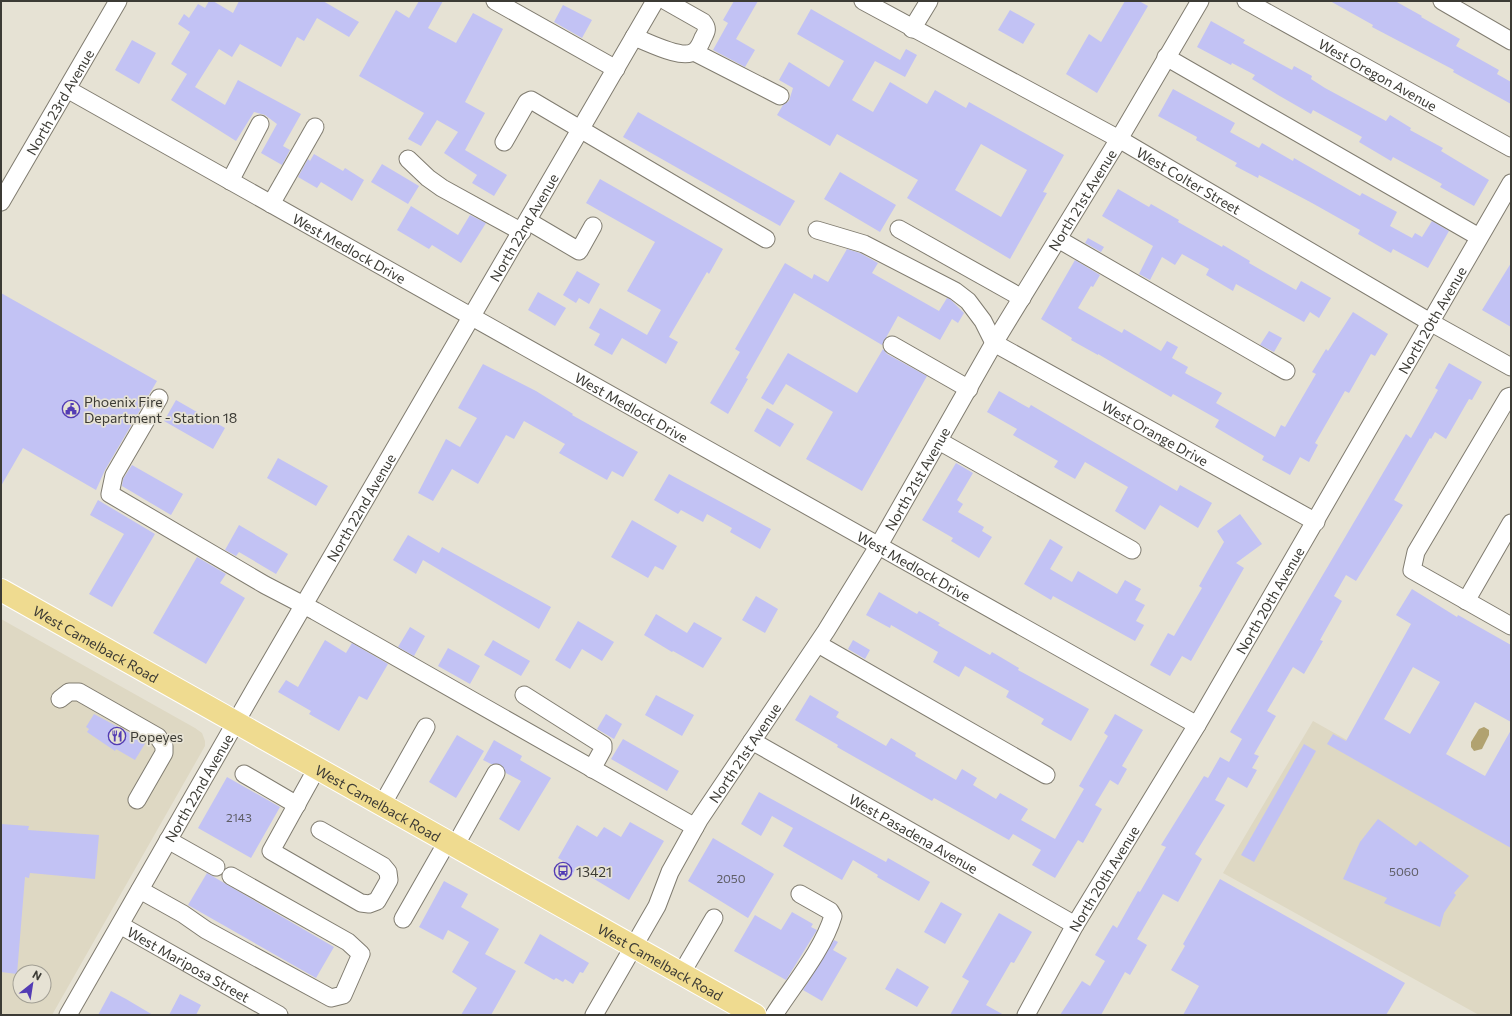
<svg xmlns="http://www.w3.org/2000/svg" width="1512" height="1016" font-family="Commissioner,sans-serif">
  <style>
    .built { fill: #ded8c3; fill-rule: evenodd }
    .water { fill: #b1a270 }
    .building { fill: #c2c2f4; fill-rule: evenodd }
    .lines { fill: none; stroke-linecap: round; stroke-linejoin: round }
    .minor-casing { stroke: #807c70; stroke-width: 19 }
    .major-casing { stroke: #fff; stroke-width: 24 }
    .minor { stroke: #fff; stroke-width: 17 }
    .major { stroke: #efdb90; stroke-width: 22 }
    .labels { text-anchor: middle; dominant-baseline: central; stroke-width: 3.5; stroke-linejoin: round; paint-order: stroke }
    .number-label { font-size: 12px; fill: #5e5d65 }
    .street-label { font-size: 14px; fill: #3c3b35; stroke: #e6e2d4 }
    .poi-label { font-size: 14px; fill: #3c3b35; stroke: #e6e2d4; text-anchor: start }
  </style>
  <rect width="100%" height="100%" fill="#e6e2d4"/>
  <path class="built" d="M1 619 195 728 202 733 205 741V746L52 1015H1ZM20 972H44V996H20Z
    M1313 721 1511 832V1015H1479L1223 873Z"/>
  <path class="water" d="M1484 727 1489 730V735L1482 749 1474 751 1471 747V742L1479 729Z"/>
  <path class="building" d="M209 1H213L233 13 239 1H323L359 22 349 37 317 18 304 41 297 37 281 67 240 44 232 57 219 49 195 87 225 105 238 80 301 114 283 146 290 150 282 165 261 153 277 124 265 115 254 112 236 141 171 100 187 74 171 64 190 32 178 24 184 14 189 18 198 4 205 8Z
    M419 1H443L428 28 456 43 473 13 503 29 465 102 485 113 465 150 507 175 494 196 472 183 477 175 444 153 458 132 437 120 421 146 408 139 424 113 359 76 396 10 409 18Z
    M734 1H758L736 39 755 50 745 67 713 50 728 23 723 20Z
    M1125 1H1139L1148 6 1097 93 1066 74 1089 34 1101 42Z
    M1330 1H1395L1422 16 1421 17 1460 39 1456 46 1499 70 1497 74 1511 82V104L1453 72 1454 70 1372 27 1373 25Z
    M563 5 592 20 582 38 554 22Z
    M811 9 900 60 906 49 917 55 905 77 875 61 852 100 873 112 890 82 927 104 935 90 966 108 969 102 1064 155 1043 192 1047 193 1010 259 907 198 918 180 837 134 830 146 777 115 783 105 789 101 793 88 779 80 789 62 829 87 844 61 797 34ZM981 144 1027 170 1001 217 955 190Z
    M1010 10 1035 24 1023 44 998 30Z
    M1211 21 1245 40 1243 43 1292 70 1294 66 1312 76 1311 79 1325 88 1386 121 1390 115 1411 128 1410 130 1443 148 1441 151 1489 180 1474 206 1440 187 1442 184 1393 157 1391 161 1359 142 1362 137 1313 110 1311 114 1278 95 1252 79 1255 75 1232 63 1231 65 1197 47Z
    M132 40 156 53 139 84 115 70Z
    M1173 89 1235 123 1230 132 1259 148 1262 143 1293 161 1294 158 1360 196 1362 193 1397 212 1390 226 1412 238 1415 233 1422 237 1432 221 1449 231 1428 268 1393 249 1391 253 1358 234 1360 230 1312 203 1259 175 1258 178 1235 166 1237 163 1196 140 1197 137 1158 116Z
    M638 112 795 201 780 226 623 137Z
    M314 154 343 171 345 168 364 180 352 201 321 182 317 188 298 177 308 159 310 161Z
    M382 164 419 186 408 204 371 182Z
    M840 172 896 205 880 232 824 199Z
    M600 179 723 249 709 274 707 272 669 337 678 342 666 364 622 338 612 355 594 345 600 334 589 328 600 308 647 335 661 310 627 291 655 242 586 203Z
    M1118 189 1149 207 1151 204 1179 220 1178 222 1222 247 1223 245 1250 261 1249 263 1296 290 1301 281 1331 298 1319 318 1310 312 1304 322 1236 284 1233 291 1206 275 1209 269 1182 254 1175 265 1162 257 1150 280 1139 274 1153 246 1102 216Z
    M411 206 458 235 470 215 486 223 461 263 432 245 429 249 397 230Z
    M1088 238 1104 247 1101 252 1085 243Z
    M847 249 860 253 878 263 872 273 939 311 947 298 950 299 964 313 958 323 952 319 940 340 898 316 882 345 794 293 746 378 748 379 728 414 710 403 740 352 735 349 785 263 812 279 814 274 828 282Z
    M1075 260 1100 275 1093 287 1091 286 1078 308 1122 333 1124 329 1161 351 1167 341 1178 347 1172 358 1188 367 1185 373 1222 393 1216 403 1275 437 1281 425 1285 427 1316 374 1312 372 1326 349 1328 351 1353 312 1388 334 1375 356 1371 354 1349 393 1345 391 1315 443 1318 445 1309 462 1300 457 1290 475 1262 460 1264 456 1215 427 1219 420 1173 394 1171 397 1098 354V355L1071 340 1072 338 1041 319Z
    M1511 263V327L1482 310Z
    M577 271 600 284 589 304 579 298 576 303 563 295Z
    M538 292 566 308 555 326 528 310Z
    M1 293 157 381 105 470 96 490 23 448 1 486Z
    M1269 331 1282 338 1274 352 1260 345Z
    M883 349 887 354 927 376 862 491 806 459 833 412 786 384 773 405 761 398 788 353 857 393Z
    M1449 363 1482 382 1472 400 1469 399 1446 439 1435 432 1431 439 1430 438 1394 500 1403 505 1356 581 1346 575 1334 596 1342 601 1320 640 1323 641 1304 674 1293 667 1267 711 1276 716 1254 754 1259 756 1252 768 1257 770 1247 788 1228 777 1215 800 1225 805 1195 854 1202 859 1196 870 1178 902 1163 894 1137 939 1147 945 1130 975 1125 972 1101 1015H1060L1082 981 1090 986 1105 961 1095 955 1113 925 1117 928 1138 891 1140 892 1166 847 1161 845 1204 776 1208 778 1220 757 1229 762 1242 739 1230 732 1406 434 1411 438 1438 390 1435 388Z
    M483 364 536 391 573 414 572 415 638 452 623 477 612 471 607 480 559 453 565 444 524 421 514 439 506 435 478 484 452 469 433 501 418 493 446 439 460 447 477 418 458 408Z
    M999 391 1029 408 1031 405 1177 491 1180 485 1212 503 1198 528 1160 505 1145 530 1115 511 1128 487 1085 462 1075 479 1054 467 1058 461 1013 435 1017 429 987 412Z
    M176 400 225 428 213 449 164 421Z
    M767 408 794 424 780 447 754 431Z
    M278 458 328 486 316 506 267 478Z
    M956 463 973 473 957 500 963 504 958 512 984 527 982 531 992 537 979 558 951 541 953 538 922 520Z
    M132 465 183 494 171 515 122 486 123 479Z
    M669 474 771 529 760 549 730 532 732 528 707 514 703 522 681 510 678 514 654 500Z
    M98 500 155 534 112 607 89 594 124 534 90 515Z
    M1240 514 1262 544 1236 563 1244 568 1191 661 1182 656 1170 676 1150 665 1168 633 1174 636 1202 588 1199 586 1224 542 1217 531Z
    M632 520 677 546 663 570 655 566 648 578 611 557Z
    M239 525 288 554 276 574 239 552 236 556 225 550Z
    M408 535 439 553 442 547 551 607 539 629 423 560 416 574 393 560Z
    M1050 539 1063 547 1050 569 1072 582 1078 571 1117 594 1125 580 1141 589 1135 600 1145 605 1136 621 1144 625 1135 641 1053 596 1051 600 1024 584Z
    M197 557 226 574 220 583 245 598 206 664 153 633Z
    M1412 589 1457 617 1458 615 1511 645V722L1475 702 1446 754 1485 776 1511 730V848L1327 744 1333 734 1346 741 1411 624 1396 615ZM1413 667 1440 682 1410 734 1384 719Z
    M879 592 917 614 919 611 940 623 938 625 990 655 992 652 1019 668 1018 670 1089 709 1071 741 1041 724 1044 719 1006 697 1009 691 965 666 959 677 933 662 938 652 891 625 890 628 866 615Z
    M756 596 778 609 765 633 742 620Z
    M656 614 687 633 694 622 722 638 703 668 673 651 672 652 644 635Z
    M578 621 614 642 602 661 582 649 570 669 555 660Z
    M410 627 425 636 414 656 398 647Z
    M325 640 346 653 352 643 388 664 367 700 359 696 339 731 309 714 311 711 278 692 286 680 298 687Z
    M493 640 530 661 521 676 484 655Z
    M853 640 870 650 865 659 848 649Z
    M448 648 480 666 470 684 438 666Z
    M656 695 694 715 682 736 645 715Z
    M810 695 839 712 836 717 886 746 891 738 916 753 915 756 956 780 962 769 977 778 973 785 996 799 1000 793 1028 809 1021 820 1055 839 1084 789 1079 786 1108 736 1104 733 1115 714 1143 730 1122 766 1127 769 1118 785 1110 780 1095 805 1102 809 1083 843 1078 840 1055 878 1032 865 1041 850 1013 834 1009 840 934 798 932 801 837 747 838 745 795 720Z
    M94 714 146 742 135 760 116 749 115 751 87 732 89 729 86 727Z
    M606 714 622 724 614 739 597 729Z
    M457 735 484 751 456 798 429 782Z
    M623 739 679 771 667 791 611 759Z
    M494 740 522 756 520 760 551 778 519 831 499 819 521 781 506 773 501 765 491 764 483 760Z
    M1304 744 1316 751 1254 862 1241 855Z
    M227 777 280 807 251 858 198 828Z
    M759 792 886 862 888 858 930 882 919 901 877 877 878 875 853 860 842 880 783 846 793 828 772 816 761 836 741 824Z
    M1378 819 1416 846 1420 841 1469 876 1454 893 1456 895 1444 913 1440 927 1384 903 1387 898 1343 879 1360 842Z
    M630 822 664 841 629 900 576 868 571 877 560 871 565 862 558 858 577 825 597 837 604 827 621 837Z
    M1 824 29 826 28 830 99 835 95 879 30 873 29 878 25 877 17 974 1 972Z
    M713 838 774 874 748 918 688 881Z
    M207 873 334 947 316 978 188 905Z
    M1220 879 1405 983 1386 1015H1183L1199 986 1171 970 1185 946 1183 944Z
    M444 881 468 894 461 907 499 929 485 954 516 971 491 1015H461L477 988 452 972 469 942 448 930 443 940 419 927Z
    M941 902 962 914 945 944 924 932Z
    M792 912 813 924 811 927 817 930 786 980 734 951 755 915 781 930Z
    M999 913 1032 932 1014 963 1011 962 986 1005 1004 1015H950L969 981 962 977Z
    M540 934 589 963 583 973 580 972 573 984 565 979 563 982 556 978 554 980 524 963Z
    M834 940 838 942 833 950 847 958 822 1001 803 990Z
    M897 968 929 987 917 1007 885 989Z
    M111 991 126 999 153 1015H98Z
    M180 994 201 1005 196 1015H169Z"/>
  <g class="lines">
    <defs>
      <g id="minor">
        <path d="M495 1 616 69"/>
        <path id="s1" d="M863 1 1119 139 1430 322 1511 367"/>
        <path id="s2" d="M1246 1 1511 148"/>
        <path d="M1442 1 1511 41"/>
        <path d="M912 29 929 1"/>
        <path d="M634 37C648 42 683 61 695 51 699 48 701 43 703 38 707 31 708 28 703 22L666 1"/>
        <path d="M694 52 780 96"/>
        <path d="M1166 57 1479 237"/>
        <path id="s3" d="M67 89 1197 725"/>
        <path d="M504 142 527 102 531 100 766 239"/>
        <path d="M408 159 428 178 442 188 522 232"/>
        <path d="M230 181 260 124"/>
        <path id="s4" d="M1 202 118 1"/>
        <path d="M271 204 315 127"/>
        <path d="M528 221 579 251 593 226"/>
        <path d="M899 229 1022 298"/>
        <path id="s5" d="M817 230 864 244 955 291 968 301 983 321 994 343 1316 522"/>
        <path d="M1058 239 1286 371"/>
        <path d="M892 345 969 389"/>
        <path d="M1511 396 1508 397 1416 552 1412 570 1511 626"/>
        <path d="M159 398 114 475 110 494 265 585 315 611 695 827"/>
        <path d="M939 441 1132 550"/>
        <path d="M1466 601 1511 523"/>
        <path d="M818 644 1046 775"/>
        <path d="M524 695 603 745V749L592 769"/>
        <path d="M60 699 69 692H79L158 737 164 746V753L137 800"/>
        <path id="s6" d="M752 741 1075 925"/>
        <path d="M317 768 271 851 361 903 369 904 377 901 389 880 388 872 383 866 320 830"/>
        <path d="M244 774 297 805"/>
        <path d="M382 805 426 727"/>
        <path d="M168 840 216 867"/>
        <path d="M455 846 496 773"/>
        <path d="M140 890 183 914 206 930 331 998 343 995 361 954 348 942 231 876"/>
        <path d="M403 919 447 842"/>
        <path id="s7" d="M120 925 279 1015"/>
        <path d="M681 974 714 918"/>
        <path id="s8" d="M68 1015 256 687 655 1"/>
        <path id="s9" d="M594 1015 657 906 670 872 699 820 826 631 879 545 994 343 1119 139 1200 1"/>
        <path d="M774 1015C793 985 823 950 833 916L830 911 800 894"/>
        <path id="s10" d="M1026 1015 1075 925 1197 725 1511 183"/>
      </g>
      <g id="major">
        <path id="s11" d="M1 590 755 1015"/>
      </g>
    </defs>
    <use href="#minor" class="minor-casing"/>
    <use href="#major" class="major-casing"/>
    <use href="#minor" class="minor"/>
    <use href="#major" class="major"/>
  </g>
  <defs>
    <symbol id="civic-ring" viewBox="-11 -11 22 22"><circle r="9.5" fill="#e6e2d4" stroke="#533cb4" stroke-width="1.5"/><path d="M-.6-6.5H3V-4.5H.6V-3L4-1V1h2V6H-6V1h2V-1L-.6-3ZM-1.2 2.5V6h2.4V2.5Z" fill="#533cb4"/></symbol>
    <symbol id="restaurant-ring" viewBox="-11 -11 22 22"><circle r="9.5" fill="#e6e2d4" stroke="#533cb4" stroke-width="1.5"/><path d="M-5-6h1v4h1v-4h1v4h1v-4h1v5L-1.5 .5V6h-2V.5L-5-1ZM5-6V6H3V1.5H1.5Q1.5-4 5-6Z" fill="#533cb4"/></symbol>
    <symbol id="bus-ring" viewBox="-11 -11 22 22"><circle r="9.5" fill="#e6e2d4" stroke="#533cb4" stroke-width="1.5"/><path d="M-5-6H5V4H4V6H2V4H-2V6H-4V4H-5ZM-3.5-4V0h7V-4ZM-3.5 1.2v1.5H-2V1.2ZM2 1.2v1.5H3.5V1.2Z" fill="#533cb4"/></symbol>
  </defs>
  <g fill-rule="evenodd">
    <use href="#civic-ring" x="61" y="399" width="20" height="20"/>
    <use href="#restaurant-ring" x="107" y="726" width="20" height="20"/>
    <use href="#bus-ring" x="553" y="861" width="20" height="20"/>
  </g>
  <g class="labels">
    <g class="number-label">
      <text x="239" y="817">2143</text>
      <text x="1404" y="871">5060</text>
      <text x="731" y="878">2050</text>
    </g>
    <g class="street-label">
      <text stroke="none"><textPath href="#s2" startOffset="151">West Oregon Avenue</textPath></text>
      <text stroke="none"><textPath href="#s4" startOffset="116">North 23rd Avenue</textPath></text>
      <text stroke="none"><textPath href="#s1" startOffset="372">West Colter Street</textPath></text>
      <text stroke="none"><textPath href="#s9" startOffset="951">North 21st Avenue</textPath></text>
      <text stroke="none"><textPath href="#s8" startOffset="910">North 22nd Avenue</textPath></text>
      <text stroke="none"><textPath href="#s3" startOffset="324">West Medlock Drive</textPath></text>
      <text stroke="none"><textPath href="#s10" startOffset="805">North 20th Avenue</textPath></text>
      <text stroke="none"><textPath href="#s3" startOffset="648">West Medlock Drive</textPath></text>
      <text stroke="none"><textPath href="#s5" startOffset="402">West Orange Drive</textPath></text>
      <text stroke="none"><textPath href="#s9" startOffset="627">North 21st Avenue</textPath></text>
      <text stroke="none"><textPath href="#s8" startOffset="586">North 22nd Avenue</textPath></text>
      <text stroke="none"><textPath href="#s3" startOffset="972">West Medlock Drive</textPath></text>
      <text stroke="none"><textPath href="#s10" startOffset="481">North 20th Avenue</textPath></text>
      <text stroke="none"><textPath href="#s11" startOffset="109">West Camelback Road</textPath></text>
      <text stroke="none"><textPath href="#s9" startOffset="303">North 21st Avenue</textPath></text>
      <text stroke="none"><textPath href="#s8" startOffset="262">North 22nd Avenue</textPath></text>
      <text stroke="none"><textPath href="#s11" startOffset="433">West Camelback Road</textPath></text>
      <text stroke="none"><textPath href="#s6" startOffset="186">West Pasadena Avenue</textPath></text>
      <text stroke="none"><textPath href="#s10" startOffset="157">North 20th Avenue</textPath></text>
      <text stroke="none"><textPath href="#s11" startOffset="757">West Camelback Road</textPath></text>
      <text stroke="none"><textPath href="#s7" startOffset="79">West Mariposa Street</textPath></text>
    </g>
    <g class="poi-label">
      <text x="84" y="401">Phoenix Fire<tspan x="84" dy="16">Department - Station 18</tspan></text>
      <text x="130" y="736">Popeyes</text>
      <text x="576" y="871">13421</text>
    </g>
  </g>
  <rect width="1512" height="1016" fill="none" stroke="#3c3b35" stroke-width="4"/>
  <g transform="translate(32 984) rotate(30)"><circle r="19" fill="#e6e2d4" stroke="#a29f94"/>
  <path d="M0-3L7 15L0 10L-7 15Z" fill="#533cb4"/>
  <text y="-6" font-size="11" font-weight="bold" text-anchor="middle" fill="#3c3b35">N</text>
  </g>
</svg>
